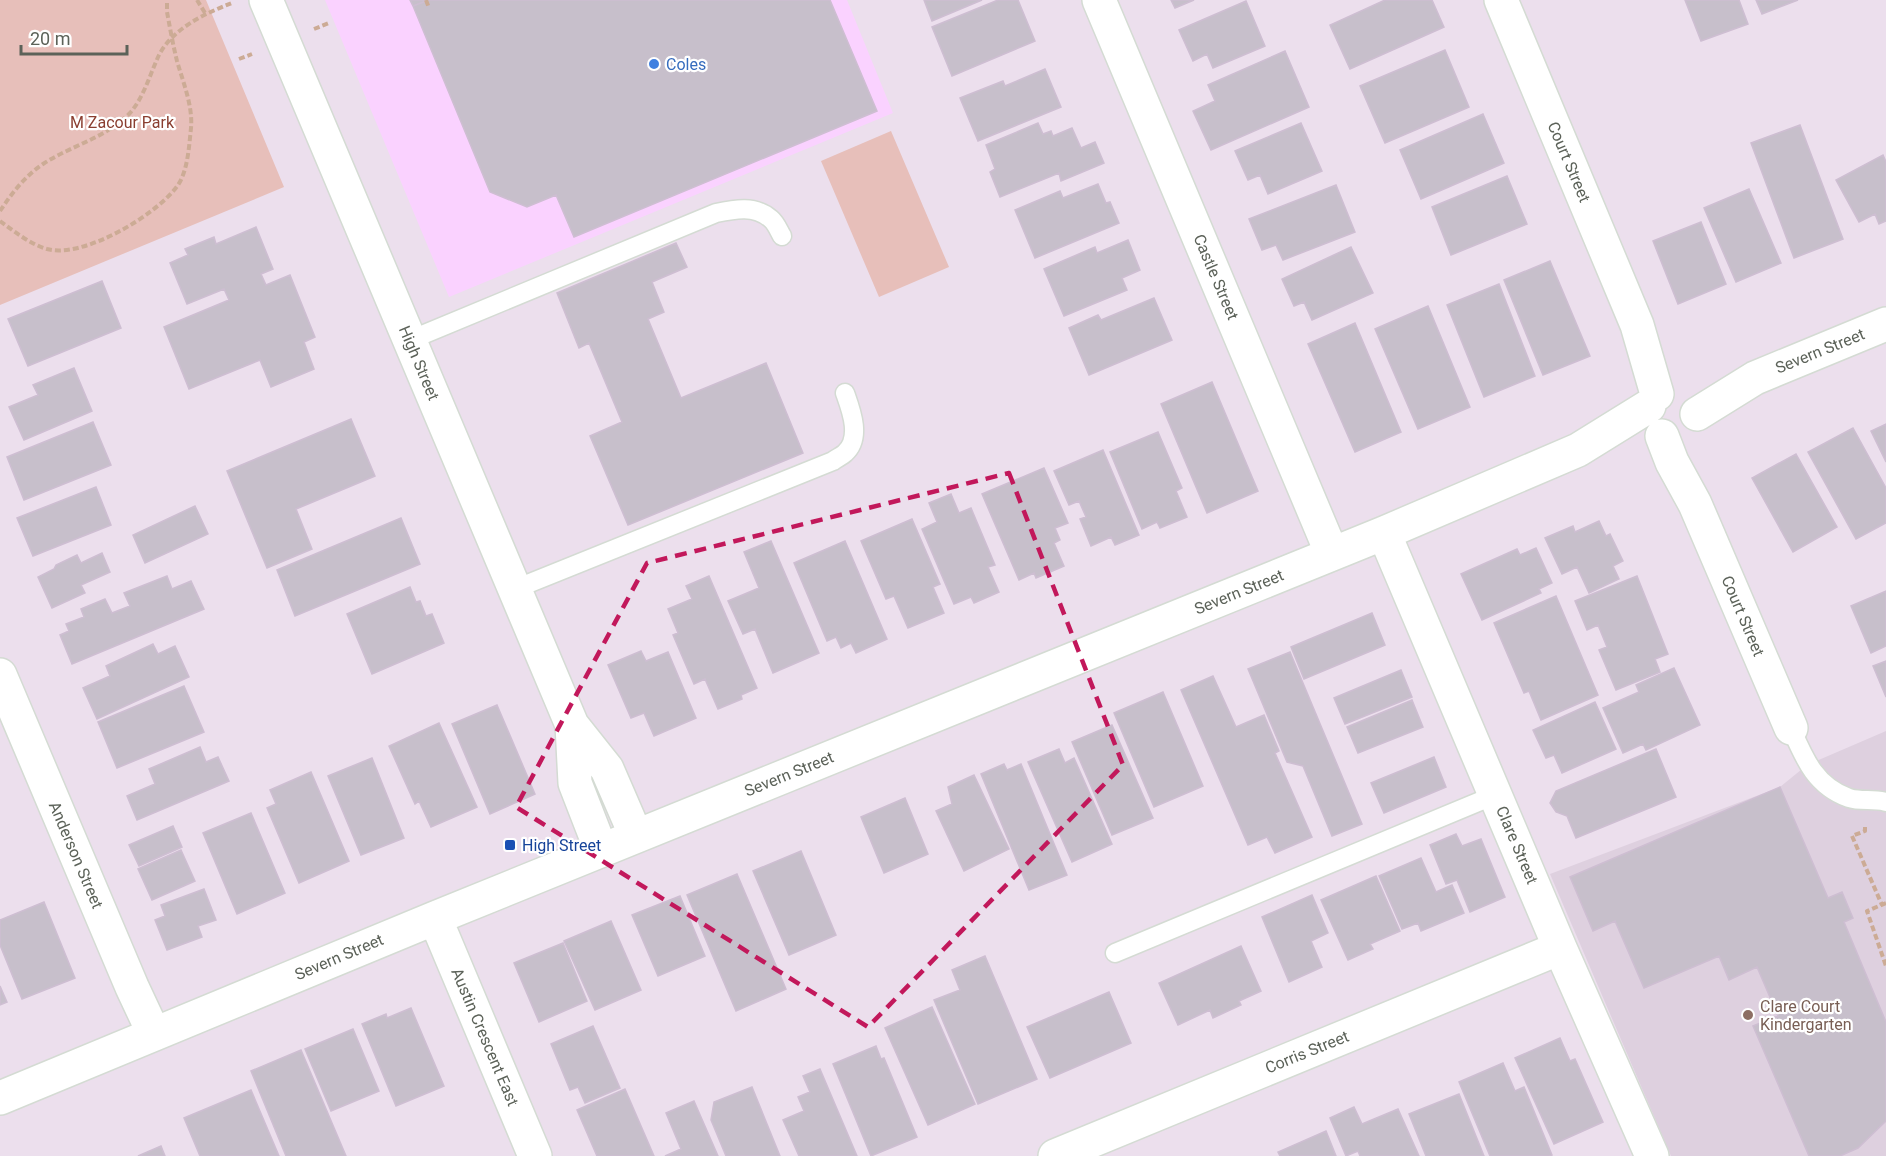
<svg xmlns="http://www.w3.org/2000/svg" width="1886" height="1156" font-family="Roboto,sans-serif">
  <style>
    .commercial { fill: #fad2ff }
    .education { fill: #ded0df }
    .green { fill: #e7bfba }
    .building { fill: #c7bfcb; stroke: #cebed2; stroke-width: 1.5 }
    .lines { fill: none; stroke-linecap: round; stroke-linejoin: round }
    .lane-casing { stroke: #d4dbd3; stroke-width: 21 }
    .street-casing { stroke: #d4dbd3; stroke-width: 36 }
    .path { stroke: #ccab95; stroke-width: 4; stroke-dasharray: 6 3; stroke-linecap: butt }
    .lane { stroke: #fff; stroke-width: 18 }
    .street { stroke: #fff; stroke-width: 33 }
    .marked { fill: none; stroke: #c2185b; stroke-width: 4.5; stroke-dasharray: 12 8; stroke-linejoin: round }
    .shop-dot { fill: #3f7fe0; stroke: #fff; stroke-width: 2 }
    .transit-dot { fill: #1a4fb4; stroke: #fff; stroke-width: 2 }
    .education-dot { fill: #8d6e63; stroke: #fff; stroke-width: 2 }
    .labels { text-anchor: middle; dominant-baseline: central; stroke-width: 4.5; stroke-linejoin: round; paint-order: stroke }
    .shop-label { font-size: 16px; fill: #366cbe; stroke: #fff; text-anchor: start }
    .park-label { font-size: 16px; fill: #8a3e30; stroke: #fff }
    .street-label { font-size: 16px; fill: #5c6259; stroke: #fff }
    .transit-label { font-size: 16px; fill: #164399; stroke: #fff; text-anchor: start }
    .education-label { font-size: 16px; fill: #785e54; stroke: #fff; text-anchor: start }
  </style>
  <rect width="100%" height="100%" fill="#ecdfed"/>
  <path class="commercial" d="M325 0H847L893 113 449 297Z"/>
  <path class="education" d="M1886 731V1156H1671L1550 874 1780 787 1807 765Z"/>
  <path class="green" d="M0 0H206L284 187 0 305Z
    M891 131 949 267 879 297 821 161Z"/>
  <path class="building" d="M410 0H429L413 6Z
    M429 0H830L877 111 574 237 556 195 527 207 490 192 413 6Z
    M924 0H982L932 21Z
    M998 0H1018L1035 41 952 76 932 27Z
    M1171 0H1194L1175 8Z
    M1385 0H1432L1444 27 1350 69 1330 25Z
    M1685 0H1739L1748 24 1701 41Z
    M1756 0H1798L1762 14Z
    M1246 1 1265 46 1213 68 1207 54 1193 61 1179 30Z
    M1445 50 1469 107 1385 143 1360 86Z
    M1285 51 1309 107 1211 150 1193 111 1215 101 1208 85Z
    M1045 69 1061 107 978 141 960 98 1003 81 1005 86Z
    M1483 114 1504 163 1421 199 1400 150Z
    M1038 123 1043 134 1051 131 1053 136 1072 128 1081 148 1095 142 1104 163 1061 181 1059 173 1000 197 990 172 995 169 986 145Z
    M1301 123 1322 171 1268 194 1260 175 1248 180 1235 151Z
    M1800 125 1843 239 1794 258 1751 143Z
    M1883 155 1886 162V221L1879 224 1875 214 1859 222 1836 180Z
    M1507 176 1527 224 1451 255 1432 207Z
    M1098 184 1106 203 1110 202 1119 223 1035 258 1015 210 1060 191 1063 198Z
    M1336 185 1355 232 1283 260 1276 245 1262 250 1249 219Z
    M1749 189 1781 263 1736 282 1704 208Z
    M1701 222 1726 284 1678 304 1653 241Z
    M256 227 273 269 261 274 266 285 290 275 315 337 304 342 314 369 271 387 260 360 189 389 164 327 229 300 224 289 187 304 170 263 188 255 185 249 214 237 216 244Z
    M1128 240 1140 270 1122 278 1127 290 1064 316 1044 269 1095 247 1097 253Z
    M676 243 687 267 652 282 664 312 648 319 681 398 766 363 803 453 628 525 590 436 622 422 589 343 579 348 557 293Z
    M1351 247 1373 293 1312 320 1304 302 1294 306 1282 279Z
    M1550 261 1590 356 1543 375 1504 280Z
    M102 281 121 328 28 366 8 319Z
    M1499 284 1535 376 1484 397 1447 305Z
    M1154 298 1172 340 1089 375 1069 328 1098 315 1101 320Z
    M1428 306 1470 407 1418 429 1375 329Z
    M1355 323 1401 432 1355 452 1308 344Z
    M74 368 92 411 24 440 9 407 38 395 33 385Z
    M1212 382 1258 491 1207 513 1161 404Z
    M351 419 375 476 296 509 312 549 267 568 227 471Z
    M93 422 111 465 24 500 7 457Z
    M1886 424V462L1871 431Z
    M1853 428 1886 488V523L1856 539 1808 452Z
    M1158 432 1182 488 1176 491 1187 517 1160 528 1157 522 1142 529 1110 452Z
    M1103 450 1139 535 1115 545 1111 537 1091 546 1080 519 1086 517 1079 501 1069 505 1054 471Z
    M1796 454 1837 527 1793 552 1752 478Z
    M1044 468 1068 523 1055 528 1060 540 1054 543 1064 566 1036 578 1034 573 1019 580 982 494Z
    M96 487 111 525 33 556 17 518Z
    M951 494 959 513 971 508 995 565 988 567 999 592 974 603 971 597 954 604 922 529 937 522 929 503Z
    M195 506 208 534 145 563 133 535Z
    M401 518 420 564 295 616 277 570Z
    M912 519 940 584 933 587 944 613 908 628 894 596 886 599 861 541Z
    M1599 521 1606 536 1610 534 1623 561 1613 566 1619 579 1589 593 1577 567 1562 574 1545 538 1573 526 1575 532Z
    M771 541 819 653 773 673 755 629 743 634 728 601 759 588 744 552Z
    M845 541 887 639 856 653 851 643 841 648 836 637 827 641 794 563Z
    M1536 548 1552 583 1539 589 1541 593 1482 620 1461 574 1517 549 1520 555Z
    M102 553 110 572 81 585 85 593 52 608 38 577 54 569 56 565 77 555 81 563Z
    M167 576 172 589 191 581 204 609 72 664 60 635 69 631 66 624 84 617 81 609 105 599 112 613 130 606 124 593Z
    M709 576 757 688 741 695 742 699 718 709 705 679 694 684 673 635 678 633 668 609 692 599 686 586Z
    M1637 576 1668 654 1655 659 1660 672 1616 690 1599 650 1607 647 1598 625 1587 630 1575 601Z
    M410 587 416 602 420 601 426 616 432 614 444 643 372 674 347 614Z
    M1886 591V646L1871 653 1851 606Z
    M1556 596 1598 695 1541 720 1529 691 1524 693 1494 623Z
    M1372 613 1385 645 1304 679 1291 647Z
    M153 644 158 654 175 646 189 677 97 719 83 688 110 676 106 666Z
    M641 651 646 661 668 652 696 718 654 736 644 713 631 718 608 665Z
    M1290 652 1362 824 1332 836 1303 766 1287 762 1248 669Z
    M1886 661V697L1873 666Z
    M1674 668 1700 725 1646 750 1643 744 1623 753 1603 708 1639 692 1636 685Z
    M1401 670 1412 697 1345 724 1334 698Z
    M1213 676 1236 727 1264 715 1279 751 1275 753 1312 837 1275 853 1267 837 1248 845 1181 690Z
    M184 686 204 732 117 768 98 722Z
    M1163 692 1203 786 1154 807 1114 713Z
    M1412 700 1423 727 1358 753 1347 727Z
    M1595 702 1616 749 1562 773 1554 755 1546 758 1533 730Z
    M497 705 535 794 490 814 452 724Z
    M439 723 477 807 431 827 419 801 415 804 389 746Z
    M1112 725 1153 818 1112 835 1072 742Z
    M200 747 206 762 218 757 229 781 137 820 127 796 155 784 149 769Z
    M1059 749 1065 763 1074 758 1112 844 1072 862 1028 762Z
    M1656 749 1676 797 1576 838 1567 816 1556 812 1550 803 1556 791Z
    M1434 757 1446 787 1384 813 1371 783Z
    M372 758 404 838 361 855 328 776Z
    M1004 764 1007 770 1021 764 1067 875 1029 890 981 774Z
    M311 772 349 861 299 883 267 808 276 804 270 790Z
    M974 775 1009 849 964 871 936 811 952 804 948 787Z
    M1780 787 1828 898 1842 892 1853 918 1844 922 1886 1022V1121L1858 1148 1840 1156H1809L1753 1026 1778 1016 1757 967 1729 980 1719 956 1644 988 1615 921 1593 931 1570 877Z
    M905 798 928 854 884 873 861 817Z
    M251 813 285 893 237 914 203 833Z
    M173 826 182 847 139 866 129 845Z
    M1456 834 1462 846 1481 839 1505 897 1470 912 1457 880 1446 884 1430 845Z
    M181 850 195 881 152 900 138 869Z
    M801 851 836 935 789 955 753 871Z
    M1421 858 1436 892 1452 885 1464 913 1421 931 1418 923 1402 929 1379 876Z
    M737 874 786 989 736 1011 687 895Z
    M1376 876 1400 931 1370 944 1373 949 1348 960 1321 900Z
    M204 889 216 920 198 926 202 937 167 950 155 920 165 916 161 905Z
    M1312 895 1328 933 1311 941 1322 967 1289 982 1262 917Z
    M680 896 705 956 658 976 632 915Z
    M44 902 75 978 22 999 0 945V920Z
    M611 921 641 990 595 1010 564 941Z
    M563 943 587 1001 539 1022 514 963Z
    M1241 946 1261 991 1239 1001 1241 1005 1213 1018 1210 1010 1178 1025 1159 983Z
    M985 956 1037 1079 978 1104 934 1000 960 990 952 970Z
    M0 986 7 1002 0 1005Z
    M1109 992 1131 1043 1050 1078 1027 1027Z
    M932 1007 975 1104 928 1125 885 1028Z
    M411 1008 444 1086 396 1106 362 1024 386 1014 387 1018Z
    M593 1026 620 1088 585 1103 578 1087 570 1090 551 1044Z
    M353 1029 379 1091 331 1111 305 1049Z
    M1560 1038 1570 1061 1575 1059 1603 1122 1554 1144 1515 1058Z
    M876 1046 881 1059 884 1058 917 1137 871 1156 833 1064Z
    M301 1050 346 1156H286L251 1071Z
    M1503 1063 1515 1091 1524 1087 1552 1155 1549 1156H1490L1459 1082Z
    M820 1069 857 1156H799L783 1120 804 1111 798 1097 810 1092 803 1076Z
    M752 1087 780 1156H726L711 1120 714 1102Z
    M625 1089 654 1156H597L577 1110Z
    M251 1090 279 1156H200L184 1118Z
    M1459 1094 1484 1156H1426L1409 1114Z
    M694 1101 718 1156H665L681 1149 666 1113Z
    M1354 1107 1362 1124 1398 1109 1419 1156H1360L1358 1151 1346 1156 1330 1118Z
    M1326 1131 1336 1156H1280L1278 1152Z
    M161 1146 165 1156H138Z"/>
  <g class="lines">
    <defs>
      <path id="lane" d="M410 340 716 213C735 209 755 205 771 219 776 223 779 231 782 236
        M515 589 833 461C837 458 842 456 845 453 862 438 851 410 845 393
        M1791 728C1804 758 1815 786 1849 798 1861 802 1874 798 1886 802
        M1115 953 1495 795"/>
      <path id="street" d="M266 0 572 725 607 769 636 836
        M1099 0 1332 554
        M1501 0 1637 325 1657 394
        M1697 414 1755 378 1886 324
        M1662 436 1672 462 1695 504 1791 728
        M1384 533 1560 948 1652 1156
        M0 675 132 987 154 1034
        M572 725 575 783 601 850
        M435 918 535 1156
        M0 1098 435 918 1384 533 1578 450 1649 406
        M1055 1156 1560 948"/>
    </defs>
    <use href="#lane" class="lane-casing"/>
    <use href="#street" class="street-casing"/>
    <path class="path" d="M197 0 205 13
      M426 0 429 8
      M314 29 329 23
      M239 59 252 54
      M0 211C12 193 25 176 43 164 72 145 106 138 130 113 144 97 150 74 159 55 173 28 206 13 232 3
      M0 221C15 232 30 244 47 249 83 259 157 215 178 185 188 170 189 146 191 128 193 106 183 82 177 61 173 45 170 28 167 12V0
      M1865 827V831L1852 836 1882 905
      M1886 903 1867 911 1886 966"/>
    <use href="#lane" class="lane"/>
    <use href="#street" class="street"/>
  </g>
  <path class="marked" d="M1009 473 1123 765 868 1027 516 807 647 563Z"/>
  <circle class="shop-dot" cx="654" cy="64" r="6"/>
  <rect class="transit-dot" x="504" y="839" width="12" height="12" rx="3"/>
  <circle class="education-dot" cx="1748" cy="1015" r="6"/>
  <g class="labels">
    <g class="shop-label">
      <text x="666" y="64">Coles</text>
    </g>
    <g class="park-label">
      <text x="122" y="122">M Zacour Park</text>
    </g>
    <g class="street-label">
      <text transform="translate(1569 162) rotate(67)">Court Street</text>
      <text transform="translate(1216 277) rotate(67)">Castle Street</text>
      <text transform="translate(1820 351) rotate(-22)">Severn Street</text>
      <text transform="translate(419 363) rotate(67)">High Street</text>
      <text transform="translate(1239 592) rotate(-22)">Severn Street</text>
      <text transform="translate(1743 616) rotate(67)">Court Street</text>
      <text transform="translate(789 774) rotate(-22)">Severn Street</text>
      <text transform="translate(1517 845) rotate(67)">Clare Street</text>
      <text transform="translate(76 855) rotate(67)">Anderson Street</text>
      <text transform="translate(339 957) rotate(-23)">Severn Street</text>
      <text transform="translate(485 1037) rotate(67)">Austin Crescent East</text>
      <text transform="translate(1307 1052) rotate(-22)">Corris Street</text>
    </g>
    <g class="transit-label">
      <text x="522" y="845">High Street</text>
    </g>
    <g class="education-label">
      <text x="1760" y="1006">Clare Court<tspan x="1760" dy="18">Kindergarten</tspan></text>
    </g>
  </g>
  <path d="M21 45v9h106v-9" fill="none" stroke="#5c6259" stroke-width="3"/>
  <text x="30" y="45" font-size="18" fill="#5c6259" stroke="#ffffff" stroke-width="4.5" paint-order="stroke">20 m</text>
</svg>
